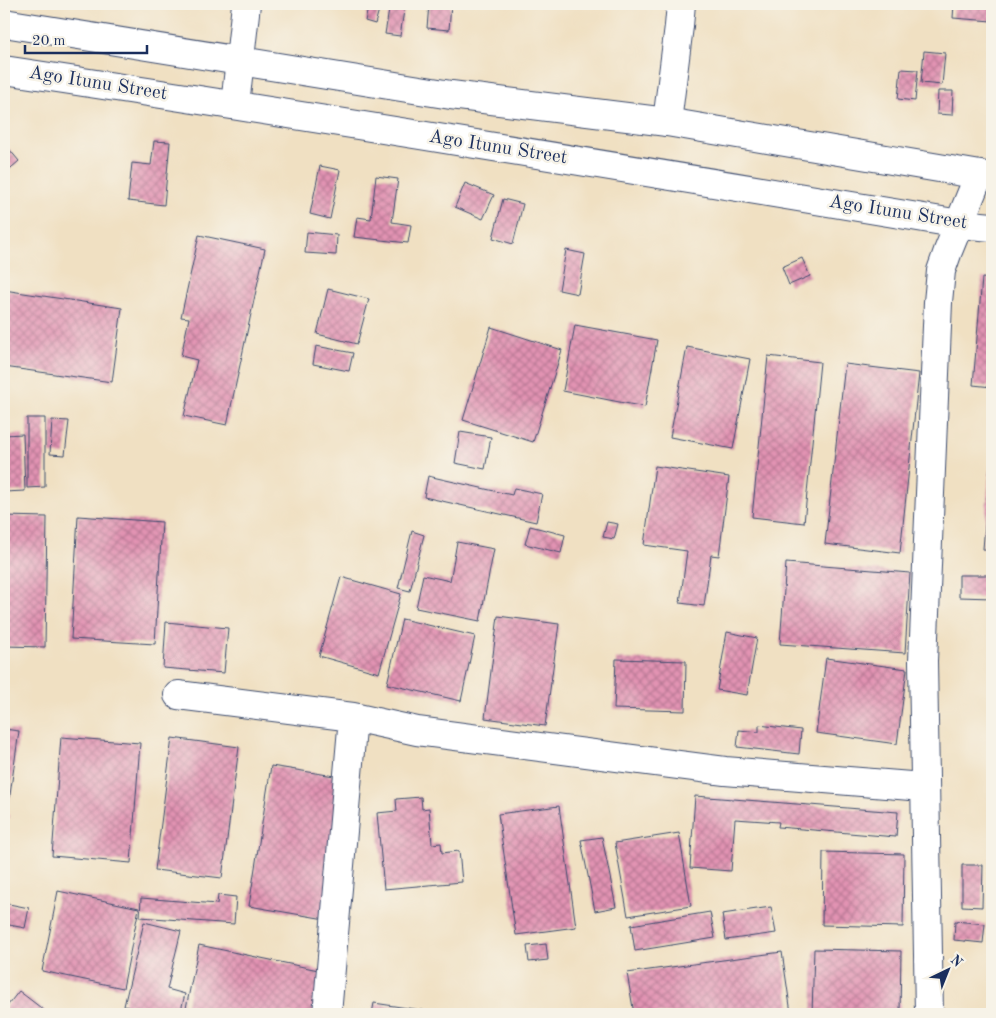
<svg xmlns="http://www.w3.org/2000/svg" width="996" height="1018" font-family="'Old Standard TT',serif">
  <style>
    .building { fill: url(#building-cross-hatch) }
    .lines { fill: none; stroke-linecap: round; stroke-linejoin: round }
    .street-casing { stroke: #3b4a6d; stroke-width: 30 }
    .secondary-casing { stroke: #3b4a6d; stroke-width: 30 }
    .street { stroke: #fff; stroke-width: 28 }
    .secondary { stroke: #fff; stroke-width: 28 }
    .labels { text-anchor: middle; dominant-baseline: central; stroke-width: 5; stroke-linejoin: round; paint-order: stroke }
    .street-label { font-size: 19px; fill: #1b2f5e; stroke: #f7f3e8 }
  </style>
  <defs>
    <pattern id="building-cross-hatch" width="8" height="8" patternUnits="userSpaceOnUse" patternTransform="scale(1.25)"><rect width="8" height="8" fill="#e293b2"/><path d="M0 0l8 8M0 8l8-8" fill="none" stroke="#b67894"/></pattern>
  </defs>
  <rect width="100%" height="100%" fill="#f7f3e8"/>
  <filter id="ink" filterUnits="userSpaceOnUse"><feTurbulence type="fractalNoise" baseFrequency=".02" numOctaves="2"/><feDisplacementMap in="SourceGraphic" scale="10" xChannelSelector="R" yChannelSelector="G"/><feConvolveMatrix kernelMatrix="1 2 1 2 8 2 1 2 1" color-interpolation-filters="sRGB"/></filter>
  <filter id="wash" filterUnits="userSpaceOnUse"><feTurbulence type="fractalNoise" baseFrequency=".0096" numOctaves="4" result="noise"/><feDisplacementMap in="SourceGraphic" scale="20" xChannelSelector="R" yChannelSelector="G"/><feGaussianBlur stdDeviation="1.12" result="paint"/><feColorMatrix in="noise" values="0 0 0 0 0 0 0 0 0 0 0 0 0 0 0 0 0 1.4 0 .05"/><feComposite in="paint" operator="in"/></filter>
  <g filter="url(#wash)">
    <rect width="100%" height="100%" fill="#f0e0c2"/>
    <g id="blocks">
      <path class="building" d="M369 4 380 6 375 24 365 21Z
        M390 4H405L400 36 385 34Z
        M429 4H451L449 30 427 28Z
        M793 4H841L840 9 793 5Z
        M906 4H939L938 8 905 5Z
        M954 4H992V21L953 18Z
        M924 51 945 53 942 85 921 83Z
        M901 69 918 70 915 101 898 99Z
        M938 91H953L952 115 937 114Z
        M154 141 170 142 164 205 128 201 132 163 151 165Z
        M4 143 19 161 4 174Z
        M320 166 340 170 330 219 310 214Z
        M376 176 398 179 392 222 411 225 408 243 354 237 357 217 371 219Z
        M465 183 494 195 483 219 455 207Z
        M503 199 523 204 513 244 493 238Z
        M307 232 337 235 336 255 305 253Z
        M199 235 265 249 227 425 184 416 197 360 181 356 189 318 181 317Z
        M566 250 585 254 578 294 559 290Z
        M802 258 810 276 789 285 782 267Z
        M982 278 992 279V387L973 385Z
        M328 289 369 299 357 344 317 334Z
        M4 290 122 308 112 382 4 367Z
        M575 325 657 340 645 407 563 391Z
        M491 327 562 350 533 442 463 420Z
        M316 346 353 353 349 371 313 364Z
        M687 347 750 359 733 449 670 437Z
        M768 356 820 362 804 523 752 517Z
        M845 364 919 373 900 553 825 544Z
        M27 418H45V487L27 488Z
        M52 420 69 421 65 455 50 454Z
        M460 432 491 437 485 469 455 463Z
        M23 434 25 491 4 492V435Z
        M991 451H992V550L983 549Z
        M655 466 729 477 719 556 711 555 704 606 680 603 687 551 644 545Z
        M428 476 512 495 514 488 542 494 536 522 424 497Z
        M4 516 47 517 45 647 4 646Z
        M78 516 162 522 155 644 71 639Z
        M607 522 618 524 614 539 603 537Z
        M530 526 565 535 561 553 525 544Z
        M412 531 424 535 410 591 398 588Z
        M457 542 494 549 480 621 416 608 423 575 450 581Z
        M786 563 910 573 905 653 780 644Z
        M959 575H992V598L959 597Z
        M341 577 401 594 379 673 319 656Z
        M498 616 559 624 545 726 485 718Z
        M402 619 475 636 461 701 387 684Z
        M166 622 228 628 224 673 163 668Z
        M727 632 757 638 747 695 717 690Z
        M826 658 907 669 897 744 816 733Z
        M616 659 686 661 685 711 614 709Z
        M759 725 801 730 799 754 737 747 739 730 759 732Z
        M4 729 19 731 9 802 4 801Z
        M61 737 140 743 131 863 52 856Z
        M172 738 239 747 222 878 155 870Z
        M271 766 347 778 325 919 249 906Z
        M695 796 898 812 896 837 778 827 779 822 735 819 731 871 690 868Z
        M421 797 422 809 429 808 432 844 441 843 442 853 459 851 462 882 384 889 377 813 397 811 396 799Z
        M559 806 576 927 516 935 498 814Z
        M4 814 9 815 5 837H4Z
        M679 833 691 906 628 916 615 843Z
        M602 837 616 907 595 911 581 840Z
        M823 852 904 854 903 927 822 925Z
        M962 865H983L982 907 962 906Z
        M58 891 139 908 123 988 42 971Z
        M218 895 236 897 234 924 140 917 141 898 217 904Z
        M4 903 29 908 25 928 4 924Z
        M771 907 776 933 726 940 722 914Z
        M710 912 715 938 635 951 631 925Z
        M955 921 985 924 983 943 954 940Z
        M144 922 181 931 167 989 185 994 180 1014H155L124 1006Z
        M546 944 548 960 529 962 527 946Z
        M199 945 323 971 314 1014 185 1013Z
        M814 949 901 951 900 1014H812Z
        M782 952 791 1013 634 1014 627 973Z
        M19 991 49 1014H4V1010Z
        M374 1003 441 1013V1014H372Z"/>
    </g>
  </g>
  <g filter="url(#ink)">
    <use href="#blocks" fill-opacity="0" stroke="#3b4a6d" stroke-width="1"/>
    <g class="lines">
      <defs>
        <path id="street" d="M235 105 246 4
          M667 122 679 26 681 4
          M178 695 353 717 417 731 725 771 923 787
          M327 1014 353 717
          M929 1014 923 661 938 302 941 271 948 251 979 175"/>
        <path id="secondary" d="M4 23 451 95 667 122 992 177
          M4 70C323 118 642 171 960 224L992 227"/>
      </defs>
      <use href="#street" class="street-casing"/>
      <use href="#secondary" class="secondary-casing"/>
      <use href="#street" class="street"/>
      <use href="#secondary" class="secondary"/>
    </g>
  </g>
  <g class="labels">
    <g class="street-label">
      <text transform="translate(98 84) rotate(9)">Ago Itunu Street</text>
      <text transform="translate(498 148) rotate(9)">Ago Itunu Street</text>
      <text transform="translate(898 213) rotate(9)">Ago Itunu Street</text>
    </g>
  </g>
  <rect width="996" height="1018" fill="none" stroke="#f7f3e8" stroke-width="20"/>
  <g transform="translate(948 970) rotate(43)" stroke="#f7f3e8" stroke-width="4" paint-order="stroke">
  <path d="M0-4L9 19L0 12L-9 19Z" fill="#1b2f5e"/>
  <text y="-8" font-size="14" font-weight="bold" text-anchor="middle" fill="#1b2f5e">N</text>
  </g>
  <path d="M25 45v8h122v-8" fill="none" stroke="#1b2f5e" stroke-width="2.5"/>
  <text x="32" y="45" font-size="15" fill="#1b2f5e" stroke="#f7f3e8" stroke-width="4" paint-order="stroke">20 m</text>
</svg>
